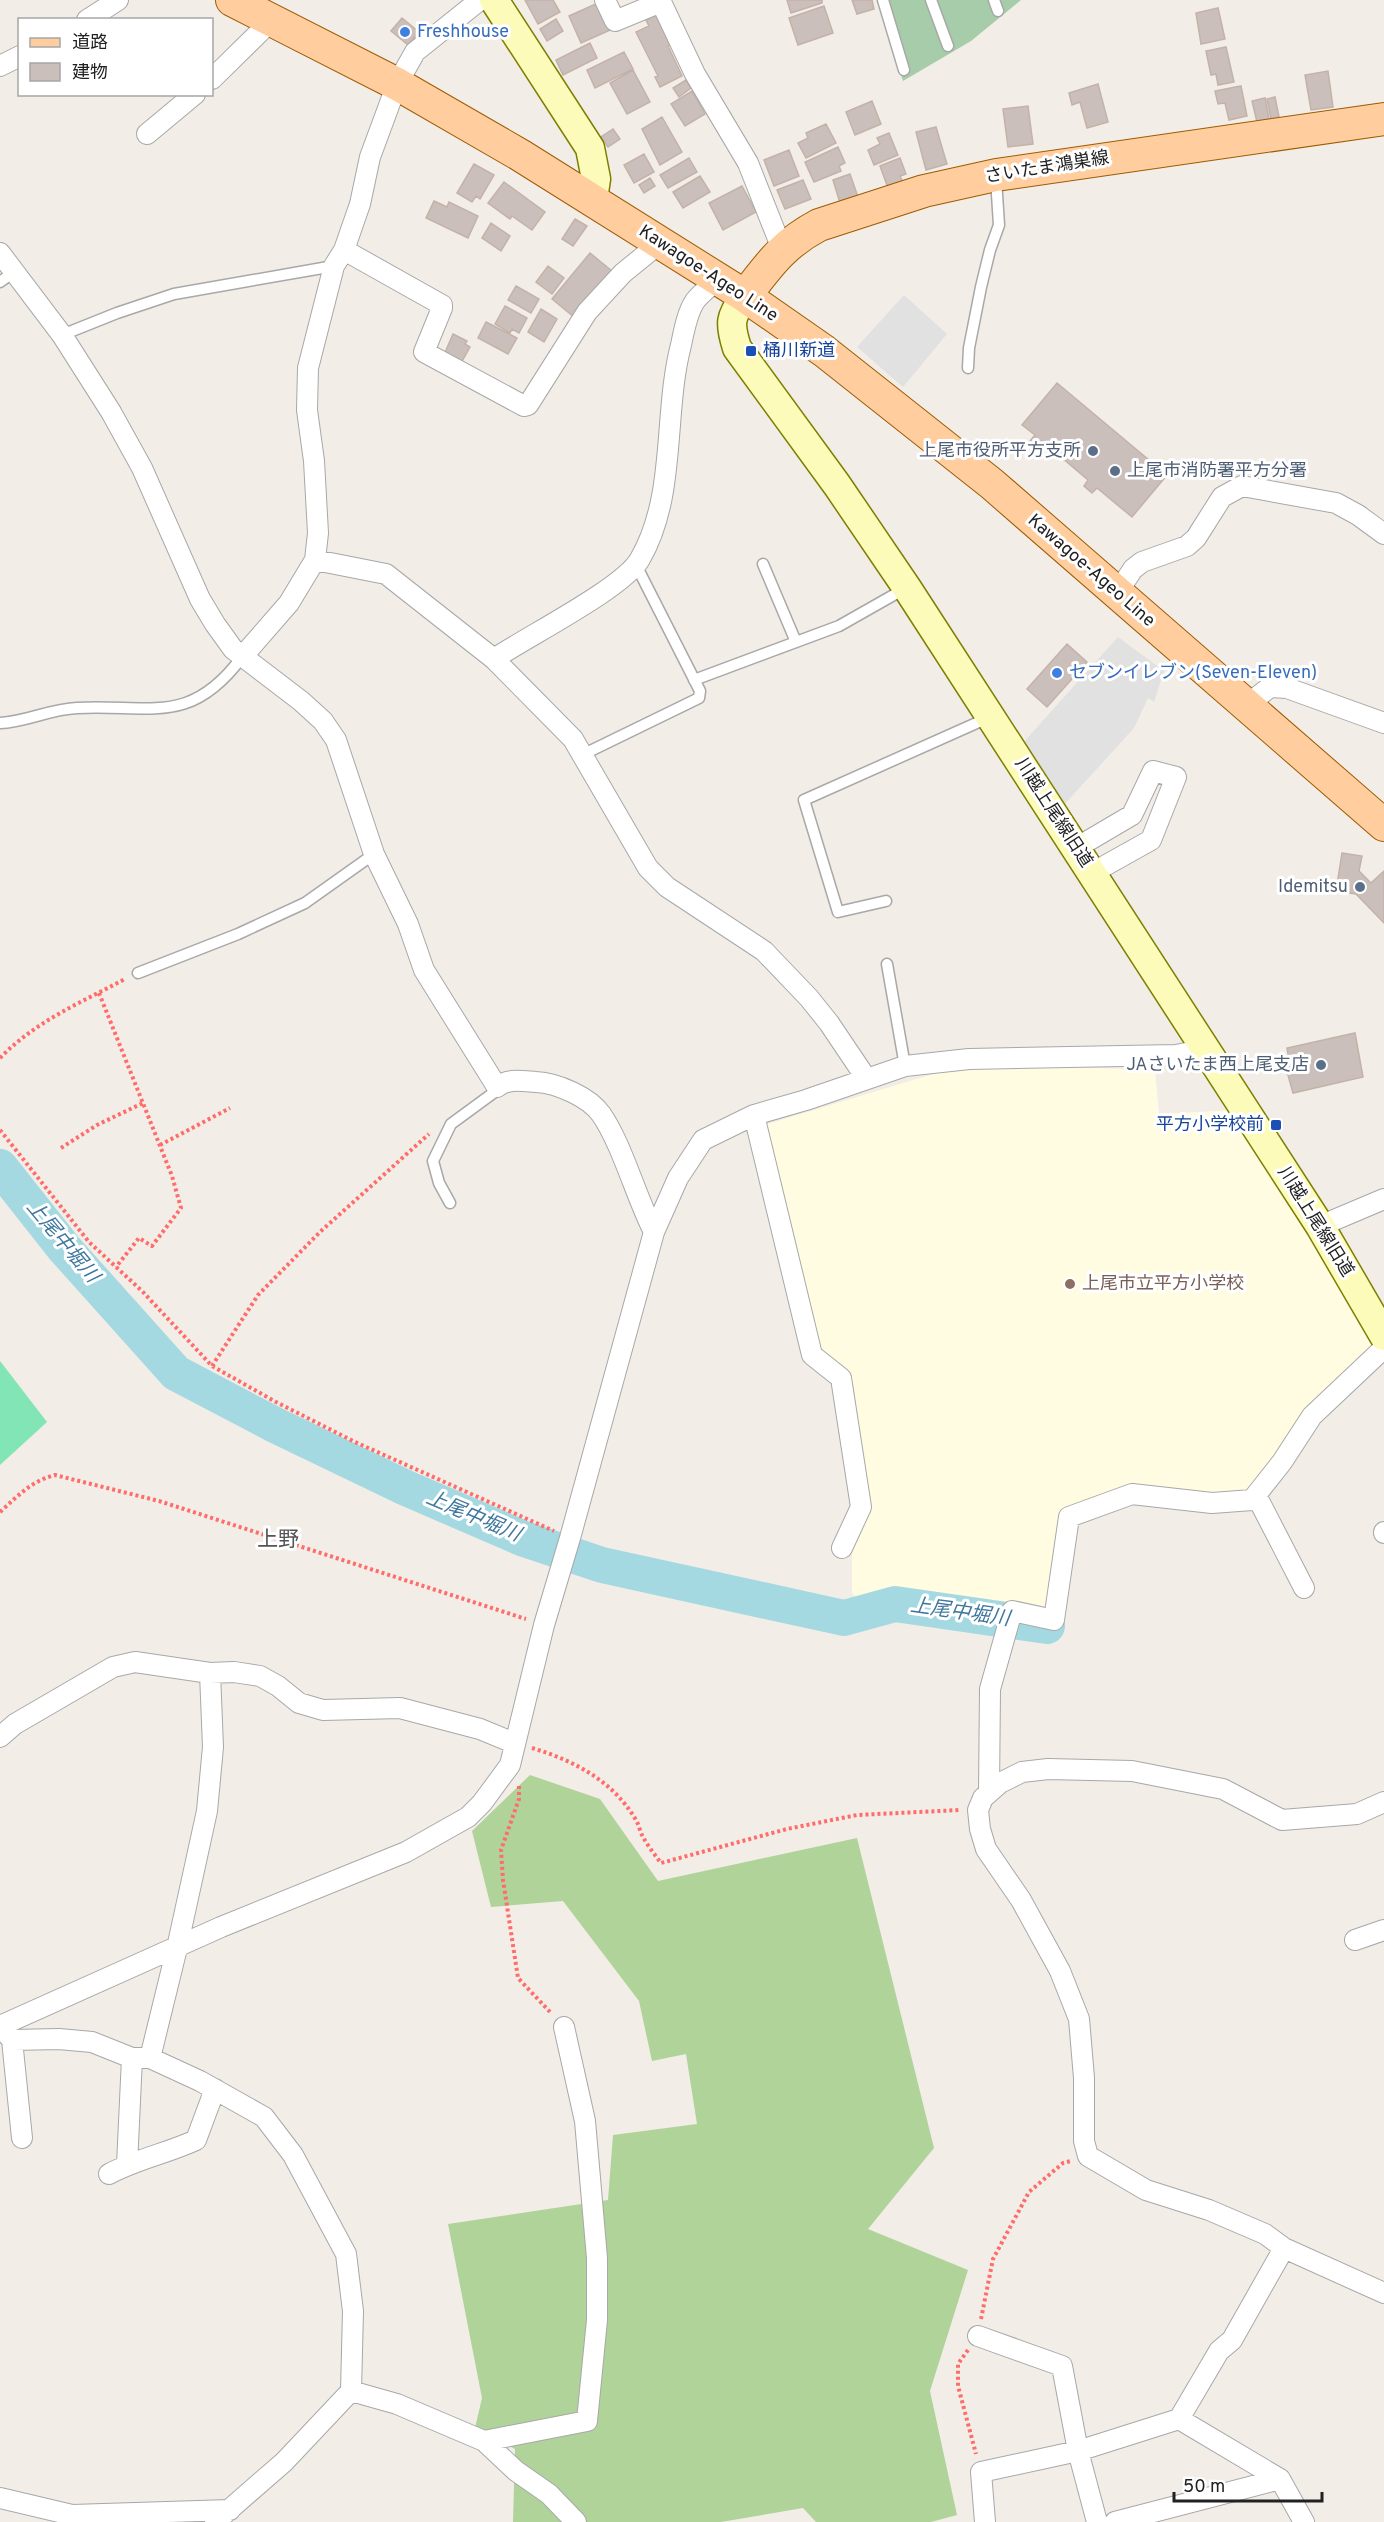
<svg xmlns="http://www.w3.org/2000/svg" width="1384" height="2522" font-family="Overpass,'Noto Sans JP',sans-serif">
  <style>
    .education { fill: #fffce2 }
    .forest { fill: #b0d399 }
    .cemetery { fill: #a6cca9 }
    .pitch { fill: #81e5b5 }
    .parking { fill: #e1e1e1 }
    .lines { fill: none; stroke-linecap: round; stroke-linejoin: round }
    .river { stroke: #a5d9e1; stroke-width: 36 }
    .building { fill: #cabfba; stroke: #c4b2a8; stroke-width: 1.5 }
    .lane-casing { stroke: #a8a8a8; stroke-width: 13 }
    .street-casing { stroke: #a8a8a8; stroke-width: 22 }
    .secondary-casing { stroke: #7d7f00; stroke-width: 31 }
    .primary-casing { stroke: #9d5b00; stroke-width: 34 }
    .path { stroke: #ff6c6a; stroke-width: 4; stroke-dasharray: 3 3; stroke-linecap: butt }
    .lane { stroke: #fff; stroke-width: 10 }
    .street { stroke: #fff; stroke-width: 20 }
    .secondary { stroke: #fdfbb9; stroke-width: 28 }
    .primary { stroke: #ffcd9e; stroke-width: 32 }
    .shop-dot { fill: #3f7fe0; stroke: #fff; stroke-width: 2 }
    .transit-dot { fill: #1a4fb4; stroke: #fff; stroke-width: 2 }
    .service-dot { fill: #5c6f8a; stroke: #fff; stroke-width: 2 }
    .education-dot { fill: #8d6e63; stroke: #fff; stroke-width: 2 }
    .labels { text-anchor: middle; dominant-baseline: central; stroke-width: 6; stroke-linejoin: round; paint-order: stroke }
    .shop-label { font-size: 18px; fill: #366cbe; stroke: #fff; text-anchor: start }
    .street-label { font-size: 18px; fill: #212121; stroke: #fff }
    .transit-label { font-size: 18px; fill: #164399; stroke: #fff; text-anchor: start }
    .service-label { font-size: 18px; fill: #4e5e75; stroke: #fff; text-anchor: end }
    .education-label { font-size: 18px; fill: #785e54; stroke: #fff; text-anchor: start }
    .water-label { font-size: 20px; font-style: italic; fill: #3e779e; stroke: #fff }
    .quarter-label { font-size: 21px; fill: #545454; stroke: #fff }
  </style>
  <rect width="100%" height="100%" fill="#f2ede7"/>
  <path class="education" d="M1033 1066 1155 1070 1159 1114 1234 1110 1373 1339V1351L1245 1492 1212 1494 1137 1486 1063 1513 1044 1609 896 1592 869 1600H859L852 1593V1553L866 1512 854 1388 843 1369 817 1349 761 1126 943 1071Z"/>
  <path class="forest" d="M530 1775 600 1799 658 1881 857 1838 934 2148 868 2229 968 2270 930 2391 957 2515 931 2522H816L803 2508 721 2522H513L515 2449 475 2428 482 2398 448 2224 608 2200 613 2135 697 2124 686 2054 652 2061 639 2001 563 1901 491 1907 472 1831Z"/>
  <path class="cemetery" d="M877 0H1021L971 41 903 81Z"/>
  <path class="pitch" d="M0 1361 47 1422 0 1465Z"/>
  <path class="parking" d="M904 295 947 334 903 387 857 347Z
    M1118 637 1164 671 1154 702 1148 698 1134 728 1062 807 1021 745Z"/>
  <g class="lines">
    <path class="river" d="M0 1167 64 1248 176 1373 275 1425 406 1488 524 1539 602 1565 844 1618 895 1604 1047 1626"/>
  </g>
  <path class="building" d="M525 0H553L560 12 538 24Z
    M787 0H822V3L791 13Z
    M852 0H872L874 9 857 14Z
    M598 3 610 30 581 43 569 16Z
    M824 6 833 33 798 45 789 18Z
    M1218 8 1225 39 1201 44 1196 13Z
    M658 14 673 44 668 46 682 76 660 87 655 77 658 76 636 32 649 26 646 20Z
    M402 18 419 32 408 45 391 31Z
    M556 19 563 31 547 41 540 29Z
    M590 43 597 58 563 75 556 60Z
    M1226 47 1234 82 1218 85 1216 74 1211 75 1206 51Z
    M624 52 633 69 595 88 587 70Z
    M633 70 650 102 627 114 610 83Z
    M1328 71 1333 107 1311 110 1305 75Z
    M686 80 691 88 679 97 673 88Z
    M1098 84 1108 122 1087 128 1080 102 1072 105 1069 93Z
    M1241 86 1247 116 1229 120 1225 103 1218 104 1215 91Z
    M692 91 705 114 685 126 671 104Z
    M1275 97 1279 117 1271 119 1267 99Z
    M1265 98 1269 119 1257 122 1252 101Z
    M872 101 881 124 855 135 846 112Z
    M1028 106 1033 144 1008 147 1003 109Z
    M662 117 682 152 660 165 642 129Z
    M826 124 836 143 806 158 798 143 808 138 806 133Z
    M936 127 947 164 926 170 916 132Z
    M613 129 620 139 608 147 601 137Z
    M889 133 898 155 874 165 868 150 880 144 877 138Z
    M838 147 845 163 839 166 841 171 814 182 805 162Z
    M789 150 799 176 774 186 764 160Z
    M644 154 654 172 634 183 624 165Z
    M689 158 697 172 668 188 660 175Z
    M900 158 906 174 900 176 903 182 888 188 880 166Z
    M474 164 494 175 480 199 476 196 472 202 457 193Z
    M850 174 858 197 840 203 833 180Z
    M700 176 710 192 683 208 673 192Z
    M650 178 655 186 644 193 639 185Z
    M803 180 811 199 785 209 777 190Z
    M504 182 545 212 532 230 512 216 510 219 488 203Z
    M742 186 756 212 723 230 709 203Z
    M434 201 447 207 449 202 478 216 468 238 426 218Z
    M575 219 587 226 573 246 562 239Z
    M491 223 510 236 501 251 482 238Z
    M590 253 612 271 575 318 552 299Z
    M548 266 564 278 552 294 536 282Z
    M516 286 539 299 531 313 508 300Z
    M505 306 527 318 519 333 512 329 510 333 495 324Z
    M541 309 557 319 544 342 528 332Z
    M486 322 517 338 508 354 478 338Z
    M453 334 467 341 465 344 470 347 461 363 444 355Z
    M1057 383 1167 475 1132 517 1097 488 1092 493 1084 486 1088 480 1042 441 1037 447 1030 441 1035 435 1022 425Z
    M1067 644 1087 662 1047 707 1027 689Z
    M1342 853 1362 856 1359 871 1371 883 1384 871V923L1356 894 1336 891Z
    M1355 1033 1363 1077 1293 1093 1288 1075 1282 1070 1289 1061 1287 1048Z"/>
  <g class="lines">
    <defs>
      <path id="lane" d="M883 0 904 70
        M931 0 948 46
        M994 0 998 11
        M0 282 14 272
        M62 335 117 313 174 294 334 266
        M968 368 969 348 981 287 990 250 999 225 996 179
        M763 564 796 642
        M694 680 839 626 906 588
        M0 723C26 722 50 709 77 708 150 704 190 727 242 657
        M582 755 699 698 700 691 636 565
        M886 901 838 912 804 800 990 717
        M887 964 905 1066
        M138 973 238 934 305 903 374 854
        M450 1203 439 1183 433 1161 451 1124 496 1091 497 1087"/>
      <path id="street" d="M605 0 615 21 661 2 695 74 748 163 782 249
        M87 20 118 0
        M0 66 20 56
        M212 79 272 20
        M147 134 195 94
        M344 250 442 305V308L424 352 524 406 528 405 587 312 623 273 660 243
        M0 253 62 335 111 412 142 468 200 599 215 624 233 649 301 701 323 721 336 740 374 854 408 924 424 970 497 1087C508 1078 522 1081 536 1082 557 1083 589 1097 601 1114 622 1144 636 1197 654 1232
        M315 560 386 574 494 659 573 739 648 868 667 887 764 951 809 998 829 1023 866 1078
        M1117 593 1133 569 1142 562 1187 546 1196 538 1222 497 1242 486 1336 503 1358 515 1384 534
        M242 657 289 603 315 560 318 533 314 461 307 410 308 368 334 266 344 250 360 204 370 157 397 84 415 52 480 0
        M494 659C526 637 624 588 640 559 677 495 663 414 681 345 684 331 687 313 695 301 701 293 711 286 718 279
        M1247 705 1270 687 1287 688 1384 723
        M1076 848 1132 815 1153 771 1176 777 1151 840 1092 873
        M754 1115 812 1355 841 1378 861 1507 842 1548
        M1320 1226 1384 1199
        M1256 1495 1304 1588
        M1384 1533V1532
        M0 1737 15 1724 113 1667 135 1662 210 1673 234 1672 260 1676 278 1686 299 1703 323 1710 400 1708 480 1729 514 1743
        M989 1792 990 1689 1012 1611 1054 1620 1069 1517 1132 1494 1212 1503 1252 1500 1282 1462 1312 1416 1384 1348
        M1384 1802 1357 1814 1282 1820 1223 1789 1132 1771 1048 1769 1022 1772 1000 1783 983 1798 978 1810 980 1829 986 1849 1021 1900 1060 1971 1079 2019 1084 2078V2141L1088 2156 1146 2190 1209 2210 1265 2234 1284 2248 1384 2293
        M1355 1940 1384 1930
        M0 2026 221 1927 406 1852 468 1817 482 1803 510 1765 544 1625 570 1538 654 1232 678 1178 703 1140 754 1115 806 1100 905 1066 969 1059 1176 1055 1206 1049
        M0 2026 12 2040 59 2039 92 2042 132 2058H150L200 2081 264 2117 293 2155 346 2254 353 2311 351 2391 284 2462 215 2522
        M12 2040 22 2138
        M150 2058 177 1948 207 1811 213 1747 210 1673
        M127 2165 132 2058
        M109 2174C137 2159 168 2153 196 2140L215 2089
        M978 2336 1062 2366 1078 2451 1097 2522
        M351 2391 397 2404 484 2441 516 2471 549 2494 576 2522
        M1179 2419 1280 2479 1304 2522
        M484 2441 587 2421 597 2320V2258L585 2121 564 2027
        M0 2498 72 2515 230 2510
        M985 2522 981 2472 1078 2451 1179 2419 1219 2351 1232 2340 1284 2248
        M1115 2522 1280 2479"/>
      <path id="secondary" d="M494 0 590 148 596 179 593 199
        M745 296C730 317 729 323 737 348L837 485 907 588 1320 1226 1384 1336"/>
      <path id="primary" d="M232 0 397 84 520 155 745 296 824 351 992 484 1384 825
        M745 296C769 265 783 244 819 225L924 191 996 175 1384 119"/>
    </defs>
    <use href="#lane" class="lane-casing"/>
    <use href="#street" class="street-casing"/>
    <use href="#secondary" class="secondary-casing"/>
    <use href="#primary" class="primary-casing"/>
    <path class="path" d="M99 993 172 1176 181 1208 152 1246 139 1238 116 1267
      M0 1058C36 1021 80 1003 125 979
      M0 1130 89 1242 142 1291 212 1366 276 1402 355 1442 554 1531
      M160 1145 230 1108
      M61 1148 97 1125 143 1103
      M212 1366 258 1295 320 1232 429 1134
      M0 1512C18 1496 31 1481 55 1475L159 1501 526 1619
      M532 1748C575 1761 613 1781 636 1820 639 1825 640 1832 643 1837 648 1846 655 1855 661 1863L787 1829 857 1815 960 1810
      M519 1786V1799L501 1850 503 1880 518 1978 551 2013
      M981 2319 993 2259 1029 2192 1063 2163 1071 2161
      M968 2350 958 2364V2386L976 2454"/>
    <use href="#lane" class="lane"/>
    <use href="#street" class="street"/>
    <use href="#secondary" class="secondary"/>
    <use href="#primary" class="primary"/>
  </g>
  <g class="shop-dot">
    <circle cx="405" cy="32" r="6"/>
    <circle cx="1057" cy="673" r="6"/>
  </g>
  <g class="transit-dot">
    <rect x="745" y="345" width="12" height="12" rx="3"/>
    <rect x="1270" y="1119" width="12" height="12" rx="3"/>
  </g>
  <g class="service-dot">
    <circle cx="1093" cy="451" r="6"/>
    <circle cx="1115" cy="471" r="6"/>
    <circle cx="1360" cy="887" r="6"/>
    <circle cx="1321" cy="1065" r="6"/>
  </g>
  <circle class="education-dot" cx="1070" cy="1284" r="6"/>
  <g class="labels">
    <g class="shop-label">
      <text x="417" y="32">Freshhouse</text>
      <text x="1069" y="673">セブンイレブン(Seven-Eleven)</text>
    </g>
    <g class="street-label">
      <text transform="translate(1047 168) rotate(-9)">さいたま鴻巣線</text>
      <text transform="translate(708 274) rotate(33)">Kawagoe-Ageo Line</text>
      <text transform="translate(1091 571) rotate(41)">Kawagoe-Ageo Line</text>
      <text transform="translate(1053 813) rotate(57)">川越上尾線旧道</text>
      <text transform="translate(1315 1222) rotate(58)">川越上尾線旧道</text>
    </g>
    <g class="transit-label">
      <text x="763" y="351">桶川新道</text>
      <text x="1264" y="1125" text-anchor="end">平方小学校前</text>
    </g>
    <g class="service-label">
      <text x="1081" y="451">上尾市役所平方支所</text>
      <text x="1127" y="471" text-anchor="start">上尾市消防署平方分署</text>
      <text x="1348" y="887">Idemitsu</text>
      <text x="1309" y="1065">JAさいたま西上尾支店</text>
    </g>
    <g class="education-label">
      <text x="1082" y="1284">上尾市立平方小学校</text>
    </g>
    <g class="water-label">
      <text transform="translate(62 1242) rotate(50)">上尾中堀川</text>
      <text transform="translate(473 1517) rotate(23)">上尾中堀川</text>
      <text transform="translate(960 1613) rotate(8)">上尾中堀川</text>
    </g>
    <g class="quarter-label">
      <text x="278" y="1540">上野</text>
    </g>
  </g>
  <rect x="18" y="18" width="195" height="78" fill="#ffffff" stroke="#a6a6a6" stroke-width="1.5"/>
  <rect x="30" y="38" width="30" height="9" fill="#ffcd9e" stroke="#a6a6a6" stroke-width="1.5"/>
  <text x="72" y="48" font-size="18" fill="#212121">道路</text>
  <rect x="30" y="63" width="30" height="18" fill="#cabfba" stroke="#a6a6a6" stroke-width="1.5"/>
  <text x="72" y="78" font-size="18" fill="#212121">建物</text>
  <path d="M1174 2492v9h148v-9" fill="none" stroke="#212121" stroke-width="3"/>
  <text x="1183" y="2492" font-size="18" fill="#212121" stroke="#ffffff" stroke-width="4.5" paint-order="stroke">50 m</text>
</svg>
